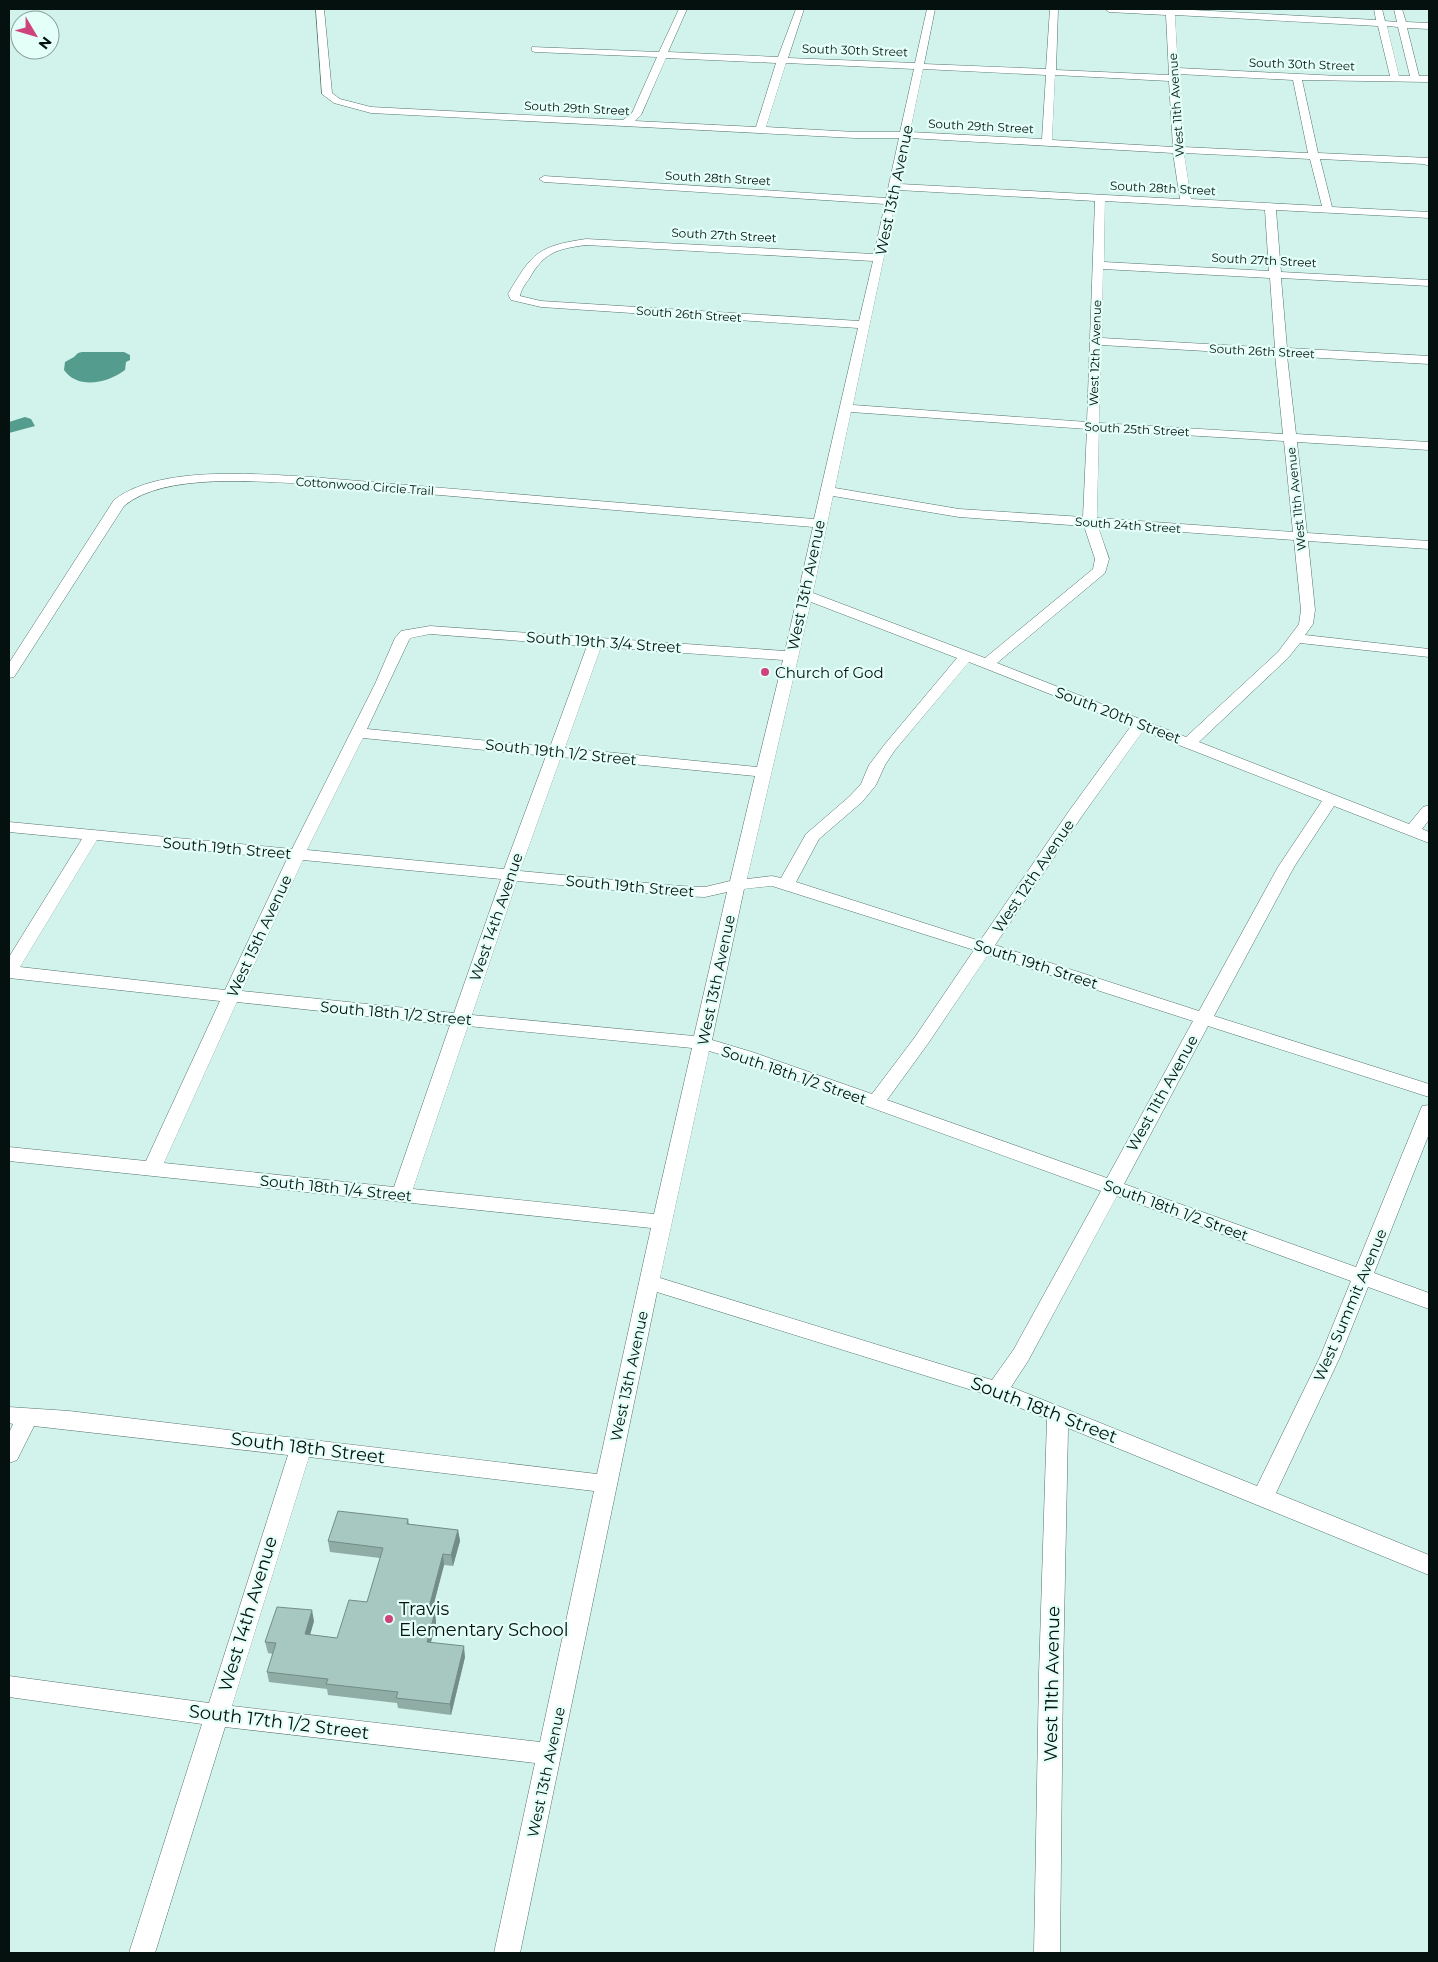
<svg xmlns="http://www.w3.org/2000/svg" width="1438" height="1962" font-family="Montserrat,sans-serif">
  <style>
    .water { fill: #549c8d }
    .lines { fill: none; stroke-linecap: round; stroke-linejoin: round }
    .minor-casing { stroke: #54736c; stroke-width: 1 }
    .minor { fill: #fff; fill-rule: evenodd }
    .wall { fill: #8faca5 }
    .shaded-wall { fill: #748c86 }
    .building { fill: #a6c8c0; stroke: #748c86 }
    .poi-dot { fill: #ce437b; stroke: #e3fff8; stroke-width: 2 }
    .labels { text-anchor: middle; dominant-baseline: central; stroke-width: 4.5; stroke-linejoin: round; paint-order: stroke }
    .far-street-label { font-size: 12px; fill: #05110f; stroke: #e3fff8 }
    .street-label { font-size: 15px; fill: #05110f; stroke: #e3fff8 }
    .poi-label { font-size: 15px; fill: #05110f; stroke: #e3fff8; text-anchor: start }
    .near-street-label { font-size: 18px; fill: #05110f; stroke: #e3fff8 }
    .near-poi-label { font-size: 18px; fill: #05110f; stroke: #e3fff8; text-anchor: start }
  </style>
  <rect width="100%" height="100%" fill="#d1f3eb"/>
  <path class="water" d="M82 352H124L130 355V360L126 362 125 370C108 383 78 390 64 370L65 362 74 357 78 353Z
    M25 417 31 419 35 426 9 433V422Z"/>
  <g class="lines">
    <defs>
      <path id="minor" d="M316 9H324L332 93 340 99 371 107 623 120 632 113 657 57 535 52 532 51V47L659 52 679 9H687L668 52 778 57 796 9H804L788 58 915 63 927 9H935L924 64 1046 69 1050 9H1058L1056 70 1169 75 1166 15 1109 12 1105 9H1174L1376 20 1374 9H1382L1385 21 1397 22 1394 9H1402L1406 22 1429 23V29L1407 28 1419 76H1429V82L1302 80 1318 153 1429 158V166L1424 164 1320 159 1332 207 1429 212V218L1276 210 1281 272 1429 280V286L1281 278 1287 348 1429 356V364L1287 356 1296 434 1429 442V450L1297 442 1307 533 1429 541V549L1308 541 1315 610 1313 624 1305 635 1429 649V657L1300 643 1288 658 1199 742 1409 824 1423 807 1429 805V820L1422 829 1429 832V843L1334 806 1294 867 1214 1016 1429 1084V1097L1208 1026 1124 1184 1356 1267 1420 1111 1422 1106 1429 1105V1134L1374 1273 1429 1293V1309L1368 1287 1340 1357 1276 1493 1429 1555V1575L1068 1428 1063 1674 1060 1953H1034L1039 1674 1047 1419 991 1396 657 1292 520 1953H494L535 1763 225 1727 155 1953H129L202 1724 9 1697V1676L209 1703 288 1455 34 1426 17 1460 9 1463V1433L13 1424 9 1423V1407L69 1411 597 1474 651 1228 9 1161V1147L146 1161 220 1001 9 978V957L82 839 9 832V822L292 849 375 684 395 638 401 631 430 626 785 651 813 527 311 484C260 482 164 472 124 506L16 674 14 677 9 678V663L114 500C158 465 256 474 311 477L814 519 858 328 541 307 511 300 508 294C532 253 538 246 586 239L874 254 885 204 544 182 539 179 544 176 886 198 899 138H855L371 113 334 103 322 94ZM1175 15 1378 26 1390 76H1339L1178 68ZM1387 26 1398 27 1410 76H1399ZM666 58 776 63 756 127 635 121 641 115ZM786 63 914 69 900 132H855L766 127ZM923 69 1046 75 1042 139 910 132ZM1178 74 1293 80 1308 153 1183 147ZM1055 75 1169 81 1173 147 1052 140ZM909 138 1173 153 1180 199 900 184ZM1184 153 1310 159 1322 206 1191 199ZM898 190 1095 201 1087 422 853 405ZM1105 201 1265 210 1269 271 1104 262ZM586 245 873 261 859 321 541 301 520 296C521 290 525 284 529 279 544 252 557 249 586 245ZM1103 269 1270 278 1275 348 1102 338ZM1101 345 1275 355 1283 434 1099 423ZM851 412 1087 429 1083 517 959 509 835 488ZM1099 430 1284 441 1293 532 1097 518ZM833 496 959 517 1084 526 1095 559 1093 569 985 658 813 593ZM1098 526 1294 540 1301 610 1299 624 1278 652 1186 737 997 663 1105 573 1109 559ZM811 602 957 658 885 744 869 765 861 784 850 796 806 834 781 878 772 876 747 879ZM430 634 587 646 550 747 367 729 409 640 411 638ZM601 647 783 660 757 767 565 748ZM969 662 1131 726 1069 811 980 941 796 882 819 839 862 802 876 785 885 765 895 750ZM1143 731 1322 801 1278 867 1199 1011 995 945 1082 816ZM363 738 546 756 504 869 307 850ZM561 757 755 776 730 881 705 887 679 886 520 871ZM97 840 287 859 225 990 20 967ZM303 860 501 879 454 1013 242 991ZM517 881 679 896 705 897 727 892 694 1036 472 1015ZM772 886 974 950 915 1037 872 1094 752 1052 712 1040 744 889ZM988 955 1193 1021 1107 1178 887 1100 927 1045ZM237 1002 450 1025 394 1187 164 1163ZM468 1026 692 1048 654 1214 413 1189ZM709 1051 740 1060 1101 1191 1014 1349 992 1380 660 1278ZM1117 1196 1351 1281 1320 1357 1257 1486 1011 1387 1028 1361ZM309 1457 594 1491 540 1742 232 1706Z"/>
    </defs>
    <use href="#minor" class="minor-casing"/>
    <use href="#minor" class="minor"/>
  </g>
  <path class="wall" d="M408 1519 409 1524 458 1530 460 1541 453 1566 444 1565 432 1611 435 1612 436 1623 431 1642 465 1657 451 1715 398 1708 397 1703 328 1695 327 1689 269 1682 267 1672 273 1654 268 1653 265 1642 314 1621 310 1635 337 1638 367 1602 380 1558 330 1552 328 1541Z"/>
  <path class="shaded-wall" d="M458 1530 460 1541 453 1566 451 1555Z
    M443 1554 444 1565 429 1622 428 1611Z
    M312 1610 314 1621 307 1645 305 1634Z
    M435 1612 436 1623 428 1653 427 1642Z
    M464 1646 465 1657 451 1715 450 1704Z"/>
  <path class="building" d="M338 1511 408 1519 407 1524 458 1530 451 1555 443 1554 428 1611 435 1612 427 1642 464 1646 450 1704 396 1698 398 1692 326 1684 328 1679 267 1672 276 1643 265 1642 277 1607 312 1610 305 1634 337 1638 349 1600 367 1602 383 1548 328 1541Z"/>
  <g class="poi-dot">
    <circle cx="765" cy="672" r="5"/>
    <circle cx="389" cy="1619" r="5"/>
  </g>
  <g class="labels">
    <g class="far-street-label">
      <text transform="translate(855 50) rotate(2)">South 30th Street</text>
      <text transform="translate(1302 64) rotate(2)">South 30th Street</text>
      <text transform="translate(1176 105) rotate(-94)">West 11th Avenue</text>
      <text transform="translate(577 108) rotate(3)">South 29th Street</text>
      <text transform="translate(981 126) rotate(3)">South 29th Street</text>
      <text transform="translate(718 178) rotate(3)">South 28th Street</text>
      <text transform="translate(1163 188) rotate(3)">South 28th Street</text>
      <text transform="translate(724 235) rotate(3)">South 27th Street</text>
      <text transform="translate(1264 260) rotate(3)">South 27th Street</text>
      <text transform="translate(689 314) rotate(4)">South 26th Street</text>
      <text transform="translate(1262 351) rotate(3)">South 26th Street</text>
      <text transform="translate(1095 353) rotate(-88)">West 12th Avenue</text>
      <text transform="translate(1137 429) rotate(3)">South 25th Street</text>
      <text transform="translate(365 486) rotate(4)">Cottonwood Circle Trail</text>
      <text transform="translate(1296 499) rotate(-96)">West 11th Avenue</text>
      <text transform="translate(1128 525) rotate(4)">South 24th Street</text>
    </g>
    <g class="street-label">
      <text transform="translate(894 190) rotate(-78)">West 13th Avenue</text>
      <text transform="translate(806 585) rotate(-78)">West 13th Avenue</text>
      <text transform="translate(604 642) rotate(4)">South 19th 3/4 Street</text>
      <text transform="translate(1118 715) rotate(21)">South 20th Street</text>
      <text transform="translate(561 752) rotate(6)">South 19th 1/2 Street</text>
      <text transform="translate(227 848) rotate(5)">South 19th Street</text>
      <text transform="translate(1033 876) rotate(-56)">West 12th Avenue</text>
      <text transform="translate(630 886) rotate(5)">South 19th Street</text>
      <text transform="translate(496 917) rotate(-71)">West 14th Avenue</text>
      <text transform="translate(259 936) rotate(-65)">West 15th Avenue</text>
      <text transform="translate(1036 964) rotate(18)">South 19th Street</text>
      <text transform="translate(716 980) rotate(-78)">West 13th Avenue</text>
      <text transform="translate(396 1013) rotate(5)">South 18th 1/2 Street</text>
      <text transform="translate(794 1075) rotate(19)">South 18th 1/2 Street</text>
      <text transform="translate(1162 1093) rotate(-61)">West 11th Avenue</text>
      <text transform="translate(336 1188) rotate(6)">South 18th 1/4 Street</text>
      <text transform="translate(1176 1210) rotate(20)">South 18th 1/2 Street</text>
      <text transform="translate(1350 1305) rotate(-67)">West Summit Avenue</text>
      <text transform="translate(629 1376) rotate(-78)">West 13th Avenue</text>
      <text transform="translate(546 1772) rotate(-78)">West 13th Avenue</text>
    </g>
    <g class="poi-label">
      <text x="775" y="672">Church of God</text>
    </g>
    <g class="near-street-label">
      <text transform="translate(1044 1410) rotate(21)">South 18th Street</text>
      <text transform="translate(308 1448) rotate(7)">South 18th Street</text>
      <text transform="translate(248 1614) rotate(-73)">West 14th Avenue</text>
      <text transform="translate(1052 1684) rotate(-89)">West 11th Avenue</text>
      <text transform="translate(279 1722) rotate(7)">South 17th 1/2 Street</text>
    </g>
    <g class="near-poi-label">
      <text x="399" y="1609">Travis<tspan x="399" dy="21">Elementary School</tspan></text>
    </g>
  </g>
  <rect width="1438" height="1962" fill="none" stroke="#05110f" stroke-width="20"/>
  <g transform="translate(35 35) rotate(128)"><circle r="24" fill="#e3fff8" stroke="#8aa09b"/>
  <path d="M0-4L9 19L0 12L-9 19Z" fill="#ce437b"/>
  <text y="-8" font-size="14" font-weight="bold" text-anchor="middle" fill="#05110f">N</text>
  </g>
</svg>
